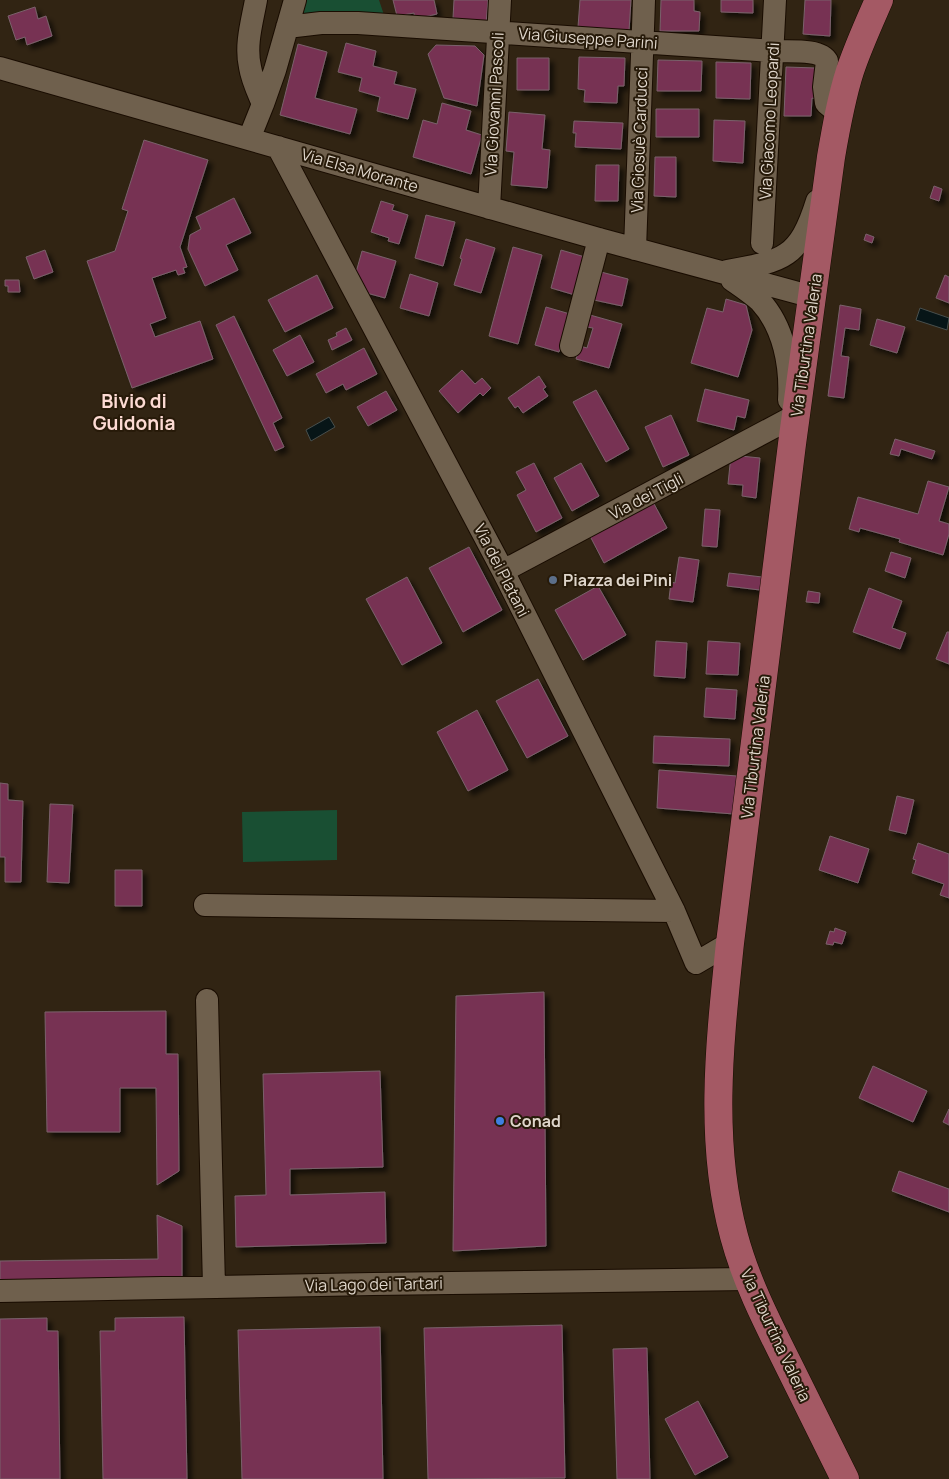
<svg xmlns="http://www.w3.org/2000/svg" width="949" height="1479" font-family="Manrope,sans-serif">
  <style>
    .green { fill: #194f33 }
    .water { fill: #071517; stroke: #484f4d }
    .building { fill: #773353; stroke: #7a616b; filter: url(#shadow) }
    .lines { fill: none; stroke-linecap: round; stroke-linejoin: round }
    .minor-casing { stroke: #190c01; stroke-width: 24 }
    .major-casing { stroke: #190c01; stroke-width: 29 }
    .minor { stroke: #6f604d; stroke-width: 22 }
    .major { stroke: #a45964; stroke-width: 28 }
    .service-dot { fill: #5c6f8a; stroke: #271a09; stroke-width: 2 }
    .shop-dot { fill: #3f7fe0; stroke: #271a09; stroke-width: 2 }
    .labels { text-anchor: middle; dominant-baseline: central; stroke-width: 4; stroke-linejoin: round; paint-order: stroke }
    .street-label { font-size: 16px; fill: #dfd6cb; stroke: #271a09 }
    .poi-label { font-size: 16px; font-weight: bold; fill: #dfd6cb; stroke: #271a09; text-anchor: start }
    .quarter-label { font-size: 19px; font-weight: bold; fill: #fcdad3; stroke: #271a09 }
  </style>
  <defs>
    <filter id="shadow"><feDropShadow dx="4.5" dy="4.5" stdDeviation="2.5" flood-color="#0009"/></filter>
  </defs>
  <rect width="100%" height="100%" fill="#312413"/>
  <path class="green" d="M300 0H379L386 21 295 13Z
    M337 810V860L243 862 242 812Z"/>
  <path class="water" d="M920 308 949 318 947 330 916 320Z
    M329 417 335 427 311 441 306 430Z"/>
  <path class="building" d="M393 0H434L437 14 415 19 414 13 397 16Z
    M454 0H488L486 24 464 22V19L453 18Z
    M580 0H631L629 31 578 27Z
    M661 0H694V11L700 12 699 31H660Z
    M721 0H753V13L721 12Z
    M805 0H831L830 36 803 34Z
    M35 7 38 19 46 16 52 36 27 45 25 37 16 40 8 16Z
    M346 43 376 51 373 66 397 72 394 84 416 89 408 119 377 111 380 97 359 91 362 78 338 72Z
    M298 44 327 52 315 98 357 109 350 134 280 115Z
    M436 45 475 46 484 55 477 106 444 98 428 54Z
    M579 57 625 58 624 86H618L617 103 584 102 585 90 578 89Z
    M517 58H549V90H517Z
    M658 60 702 61 701 91H657Z
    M716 62 751 63 750 99 716 98Z
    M786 67 816 68 815 99 812 98 811 116H784Z
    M442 103 471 111 466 130 482 135 471 174 413 157 423 120 437 124Z
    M656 109H699V137H656Z
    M509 112 545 115 542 149 550 150 547 188 511 185 514 152 506 151Z
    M714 120 745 121 743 163 713 161Z
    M574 121 623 123 621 149 575 147 576 133H573Z
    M144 140 208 160 180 247 187 267 183 268 185 273 178 275 176 270 152 278 166 318 150 324 155 337 200 321 213 359 132 388 87 261 115 251 128 211 122 209Z
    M655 157H676V197L654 196Z
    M596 165H619L618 201H595Z
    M934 186 942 189 939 201 930 198Z
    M234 198 251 233 226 245 238 270 205 286 188 249 190 235 201 229 196 217Z
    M381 201 394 205 392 210 408 215 399 244 388 241 389 238 371 232Z
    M426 215 455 222 443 266 415 258Z
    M866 234 874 237 872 243 864 240Z
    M466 239 495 248 481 293 454 285 462 259 460 258Z
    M513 247 542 255 518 344 489 336Z
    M45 250 53 272 34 279 26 257Z
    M561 250 585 257 575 295 551 288Z
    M362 251 396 261 385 298 363 292 355 276Z
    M601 272 628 279 622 306 594 300Z
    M410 274 438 283 429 316 400 308Z
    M317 275 333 308 285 332 268 300Z
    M945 275 949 277V303L936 298Z
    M5 280H19L20 292H8V286H5Z
    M726 299 746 305 752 330 738 377 691 363 707 308 723 312Z
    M840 305 861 309 859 330 845 328 841 356 849 357 844 398 828 396Z
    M546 307 570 314 559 352 535 345Z
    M590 315 622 324 609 368 576 359 580 346 587 348 593 328 587 327Z
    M234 316 282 418 273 423 284 447 275 451 216 325Z
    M877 319 905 327 897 353 870 345Z
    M346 328 352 340 332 350 328 340 337 336 336 333Z
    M300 335 314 362 287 376 273 350Z
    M364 348 377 374 346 390 343 384 326 393 316 374Z
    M462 370 475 384 482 378 491 388 483 396 480 393 458 413 439 391Z
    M539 376 546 387 543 389 548 396 523 413 518 406 515 408 508 398Z
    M705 389 749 400 745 418 737 416 734 430 697 421Z
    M596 390 629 449 606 462 573 402Z
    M386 391 397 410 368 426 357 407Z
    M671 415 689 455 663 467 645 427Z
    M895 439 935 451 932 459 901 449 899 456 890 454Z
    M731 455 760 458 756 498 742 496 743 485 728 484Z
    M534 463 562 518 536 532 517 495 526 490 516 472Z
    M581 463 599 496 572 511 554 478Z
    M928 481 949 487 939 521 949 524V534L943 555 899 542 900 539 860 528 859 532 849 529 858 497 918 514Z
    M653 502 667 528 604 563 590 536Z
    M705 509 720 510 717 547 702 546Z
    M469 547 502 610 463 632 429 568Z
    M891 552 911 558 905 578 885 571Z
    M679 557 699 560 693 602 669 599 671 582 675 583Z
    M729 573 762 577 760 590 727 586Z
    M407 577 442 643 402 665 366 599Z
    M598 586 626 635 583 660 555 610Z
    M869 588 902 601 892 628 906 633 900 649 853 632Z
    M808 591 820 593 819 603 806 602Z
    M947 632H949V664L936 659Z
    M656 641 687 643 685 678 654 676Z
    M708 641 740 643 738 675 706 674Z
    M538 679 568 736 527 758 496 701Z
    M706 688 737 690 735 719 704 717Z
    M477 710 508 770 468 791 437 732Z
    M654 736 730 739 729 766 653 763Z
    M659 770 737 776 734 814 657 808Z
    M0 783 8 784V800L23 801 21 882H5V857H0Z
    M897 796 914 800 906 834 889 830Z
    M50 804 73 805 69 883 47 882Z
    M830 836 869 849 858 883 819 870Z
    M918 843 949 854V898L940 895 944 884 912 873 916 860 913 859Z
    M115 870H142V906H115Z
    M835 928 846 932 842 944 834 942 833 945 826 944 830 931 834 932Z
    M544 992 546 1246 453 1251 456 996Z
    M166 1011V1054H178L179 1171 157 1185 156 1088H120V1132H47L45 1012Z
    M873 1066 927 1091 913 1122 859 1098Z
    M380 1071 383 1167 290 1169V1195L385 1192 386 1243 236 1247 235 1196 266 1195 263 1074Z
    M949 1109V1125L943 1122Z
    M899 1171 949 1189V1212L892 1191Z
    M157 1215 182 1226V1280L0 1283V1261L158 1259Z
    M184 1317 187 1479H103L100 1331H115V1318Z
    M47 1318V1331H58L60 1479H0V1319Z
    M562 1325 565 1478 428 1479 424 1328Z
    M380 1327 383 1479H242L238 1330Z
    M647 1348 650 1479H617L613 1349Z
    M698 1401 728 1457 695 1475 665 1419Z"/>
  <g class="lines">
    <defs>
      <path id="minor" d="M287 27 321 23H358L773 51C787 52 820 48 827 61L824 87 826 103 832 108 839 110
        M0 68 599 239 813 297
        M263 104 275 70 295 0
        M249 139 263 104C258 92 252 80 250 67 245 45 252 22 256 0
        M278 147 503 571 674 911 696 963 730 943
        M489 208 500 0
        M762 243 775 0
        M635 249 644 0
        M727 271C783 261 799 259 817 201
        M732 280C742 287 751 293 760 301 784 327 791 366 789 400
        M571 346 599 239
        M503 571 789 419
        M205 905 674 911
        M207 1000 214 1287
        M0 1291 373 1284 747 1279"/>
      <path id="major" d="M845 1479C826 1441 807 1402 788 1364 767 1322 746 1281 734 1236 708 1140 720 1040 730 943L792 444 831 157C836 128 841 99 850 71 858 47 869 23 879 0"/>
    </defs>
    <use href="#minor" class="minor-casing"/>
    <use href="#major" class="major-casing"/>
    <use href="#minor" class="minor"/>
    <use href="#major" class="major"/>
  </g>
  <circle class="service-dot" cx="553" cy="580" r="5"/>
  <circle class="shop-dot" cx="500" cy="1121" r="5"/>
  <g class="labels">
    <g class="street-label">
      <text transform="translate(588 38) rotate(4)">Via Giuseppe Parini</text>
      <text transform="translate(494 104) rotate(-87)">Via Giovanni Pascoli</text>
      <text transform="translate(769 121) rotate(-87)">Via Giacomo Leopardi</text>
      <text transform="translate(639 140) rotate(-88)">Via Giosuè Carducci</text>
      <text transform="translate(360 170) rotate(16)">Via Elsa Morante</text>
      <text transform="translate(806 345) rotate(-82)">Via Tiburtina Valeria</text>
      <text transform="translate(646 496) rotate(-28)">Via dei Tigli</text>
      <text transform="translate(502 570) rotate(63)">Via dei Platani</text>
      <text transform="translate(755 747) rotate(-83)">Via Tiburtina Valeria</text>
      <text transform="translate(374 1284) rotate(-1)">Via Lago dei Tartari</text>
      <text transform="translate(776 1335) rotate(65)">Via Tiburtina Valeria</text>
    </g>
    <g class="poi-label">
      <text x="563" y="580">Piazza dei Pini</text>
      <text x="510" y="1121">Conad</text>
    </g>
    <g class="quarter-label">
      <text x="134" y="401">Bivio di<tspan x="134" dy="22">Guidonia</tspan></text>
    </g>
  </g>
</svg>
